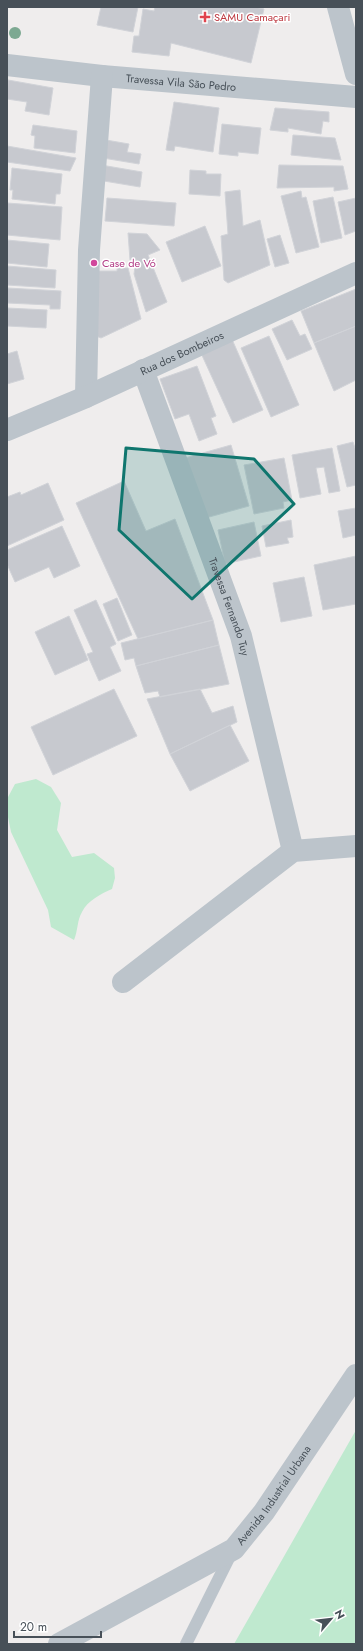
<svg xmlns="http://www.w3.org/2000/svg" width="363" height="1651" font-family="Jost,sans-serif">
  <style>
    .green { fill: #bfe9cf }
    .building { fill: #c7c9cf; stroke: #d1d3d8 }
    .lines { fill: none; stroke-linecap: round; stroke-linejoin: round }
    .service { stroke: #bcc4cb; stroke-width: 12 }
    .minor { stroke: #bcc4cb; stroke-width: 22 }
    .tertiary { stroke: #bcc4cb; stroke-width: 22 }
    .tree { fill: #7da992 }
    .marked { fill: #0f766e; fill-opacity: 0.2; stroke: #0f766e; stroke-width: 3; stroke-linejoin: round }
    .health-dot { fill: #e0444e; stroke: #fff; stroke-width: 1.5 }
    .hotel-dot { fill: #d1479c; stroke: #fff; stroke-width: 1.5 }
    .labels { text-anchor: middle; dominant-baseline: central; stroke-width: 3; stroke-linejoin: round; paint-order: stroke }
    .health-label { font-size: 11px; fill: #be3a42; stroke: #fff; text-anchor: start }
    .street-label { font-size: 11px; fill: #475058; stroke: #fff }
    .hotel-label { font-size: 11px; fill: #b23c85; stroke: #fff; text-anchor: start }
  </style>
  <rect width="100%" height="100%" fill="#efeded"/>
  <path class="green" d="M36 779 51 787 61 803 57 830 72 857 94 853 114 868 115 878 112 889C102 893 87 901 82 912 77 920 78 931 74 940L51 927 48 910 11 832 7 812V799L15 784Z
    M356 1430V1644H234Z"/>
  <path class="building" d="M101 7H138L133 32 97 25Z
    M155 7H255L264 9 251 63 171 43 169 56 132 52 134 36H139L143 9 154 11Z
    M8 80 53 88 49 115 25 111 27 102 7 99Z
    M174 102 219 108 213 152 175 146 174 151 166 150Z
    M275 108 329 112V122L323 121 321 134 288 128V132L270 130Z
    M222 124 261 128 258 154 238 152V156L219 154Z
    M33 125 77 131 75 153 34 148 35 136 31 135Z
    M293 135 335 138 341 160 291 155Z
    M106 140 129 144 127 152 141 154 139 164 103 158Z
    M7 146 76 158 70 171 7 162Z
    M101 165 142 172 140 187 98 180Z
    M279 165 343 166 348 189 334 191V187L277 188Z
    M12 168 62 174 60 194H56L55 204 12 199 13 190H10Z
    M190 170 206 171V174H221L220 196 189 194Z
    M240 190 243 226 260 220 270 265 228 283 224 280 221 236 228 234 225 192Z
    M301 191 302 198 306 197 319 247 296 253 281 196Z
    M333 197 342 238 321 243 313 201Z
    M107 198 176 203 174 226 105 221Z
    M356 198V231L345 235 338 202Z
    M7 203 62 207 60 240 7 235Z
    M205 226 221 266 182 282 166 242Z
    M128 233 147 234 160 250 148 255 167 302 146 312 134 274 136 259 130 260Z
    M280 235 289 263 275 267 267 239Z
    M7 240 49 244 47 267 7 263Z
    M7 266 56 270 55 288 7 285Z
    M117 268H128L141 319 101 338 91 334 95 271H117Z
    M7 288 61 291 60 309H50V305L7 303Z
    M356 289V326L314 343 301 311Z
    M7 308 47 310 46 328 7 326Z
    M292 320 300 336 305 334 312 349 287 360 272 329Z
    M356 326V380L334 391 314 343Z
    M269 336 299 405 271 417 241 348Z
    M231 337 263 410 233 423 200 351Z
    M17 351 24 379 7 384V354Z
    M197 366 216 416 211 418 217 434 199 441 189 414 175 419 160 379Z
    M353 442 356 451V485L347 487 337 446Z
    M231 445 249 506 202 519 185 458Z
    M332 448 340 491 329 493 324 467 316 468 321 494 300 498 292 455Z
    M284 458 292 500 283 502 284 508 254 514 244 465Z
    M124 481 146 531 175 519 213 620 138 639 76 503Z
    M48 483 64 520 7 546V497L20 492 21 495Z
    M356 508V535L343 538 338 511Z
    M291 520 293 537 287 538 289 543 266 547 262 526Z
    M254 522 261 556 225 564 218 530Z
    M62 526 80 566 54 578 49 567 15 582 7 564V550Z
    M356 556V604L323 610 314 565Z
    M304 577 312 616 281 622 273 583Z
    M117 598 132 635 118 641 103 604Z
    M96 600 116 644 110 647 121 671 99 681 87 654 93 652 74 610Z
    M69 616 88 660 55 675 35 632Z
    M213 620 219 645 136 666 134 658 125 660 121 643Z
    M219 645 229 684 160 697 158 691 145 693 136 666Z
    M114 689 137 736 53 775 31 727Z
    M200 689 212 713 233 706 237 722 170 754 147 699Z
    M230 725 249 761 190 791 170 754Z"/>
  <g class="lines">
    <path class="service" d="M186 1644 232 1552"/>
    <g class="minor">
      <path d="M338 7 356 74"/>
      <path id="s1" d="M7 65 102 76 356 97"/>
      <path id="s2" d="M143 370 241 636 293 851"/>
      <path d="M86 397 89 250 102 76"/>
      <path id="s3" d="M7 430 86 397 356 273"/>
      <path d="M123 982 293 851 356 846"/>
    </g>
    <path class="tertiary" id="s4" d="M59 1644 234 1549 264 1512 356 1375"/>
  </g>
  <circle class="tree" cx="15" cy="33" r="6"/>
  <path class="marked" d="M126 448 254 459 294 504 192 599 119 530Z"/>
  <path class="health-dot" d="M203 11h4v4h4v4h-4v4h-4v-4h-4v-4h4z"/>
  <circle class="hotel-dot" cx="94" cy="263" r="4"/>
  <g class="labels">
    <g class="health-label">
      <text x="214" y="17">SAMU Camaçari</text>
    </g>
    <g class="street-label">
      <text stroke="none"><textPath href="#s1" startOffset="175">Travessa Vila São Pedro</textPath></text>
      <text stroke="none"><textPath href="#s3" startOffset="191">Rua dos Bombeiros</textPath></text>
      <text stroke="none"><textPath href="#s2" startOffset="252">Travessa Fernando Tuy</textPath></text>
      <text stroke="none"><textPath href="#s4" startOffset="266">Avenida Industrial Urbana</textPath></text>
    </g>
    <g class="hotel-label">
      <text x="102" y="263">Case de Vó</text>
    </g>
  </g>
  <rect width="363" height="1651" fill="none" stroke="#475058" stroke-width="16"/>
  <g transform="translate(331 1619) rotate(62)" stroke="#ffffff" stroke-width="3" paint-order="stroke">
  <path d="M0-3L7 15L0 10L-7 15Z" fill="#475058"/>
  <text y="-6" font-size="11" font-weight="bold" text-anchor="middle" fill="#475058">N</text>
  </g>
  <path d="M14 1631v6h87v-6" fill="none" stroke="#475058" stroke-width="2"/>
  <text x="20" y="1631" font-size="12" fill="#475058" stroke="#ffffff" stroke-width="3" paint-order="stroke">20 m</text>
</svg>
